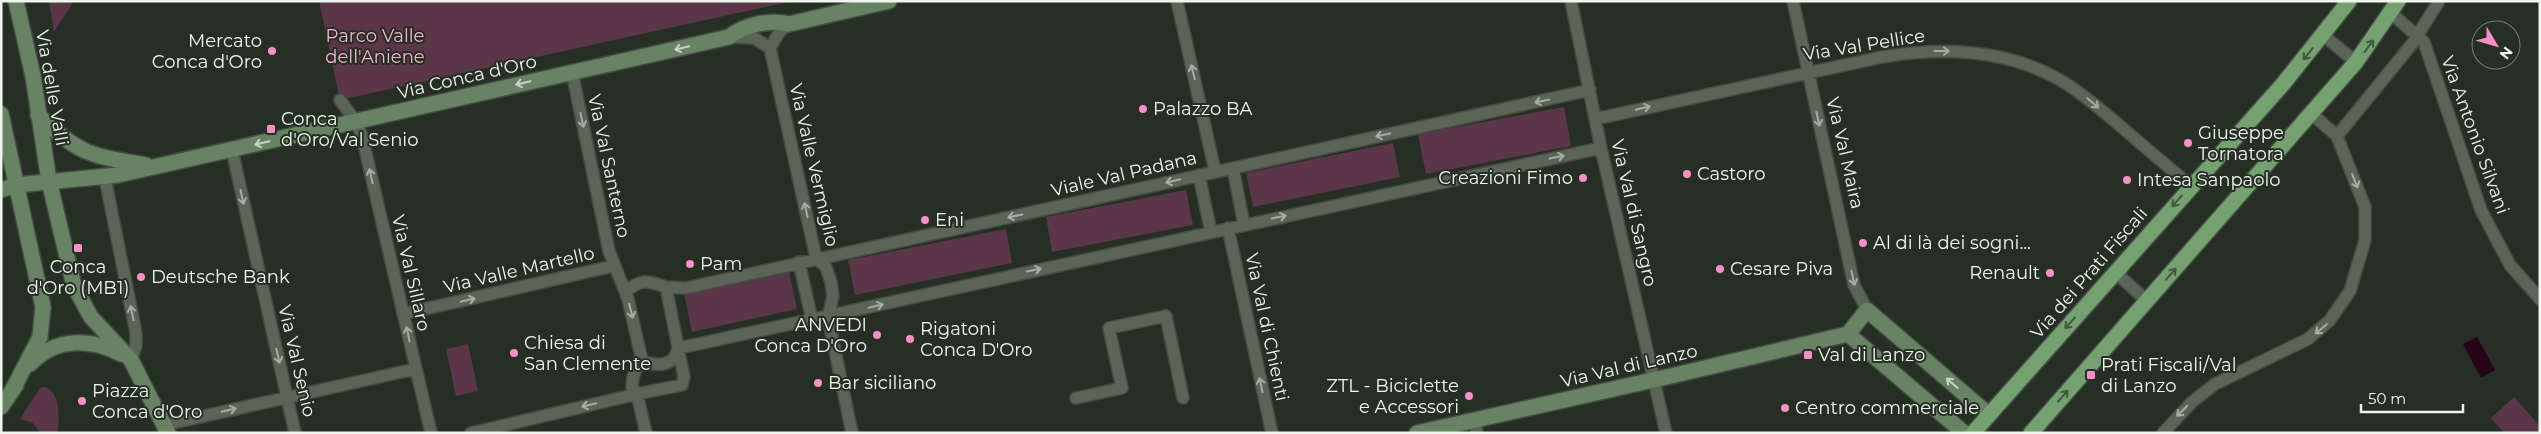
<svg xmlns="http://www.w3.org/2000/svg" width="2541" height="434" font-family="Montserrat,sans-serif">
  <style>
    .green { fill: #5b3648 }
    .water { fill: #240416 }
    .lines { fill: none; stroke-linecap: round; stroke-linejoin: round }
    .street-casing { stroke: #444d43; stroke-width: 14 }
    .secondary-casing { stroke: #444d43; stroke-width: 18 }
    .primary-casing { stroke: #444d43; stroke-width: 18 }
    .street { stroke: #5a6558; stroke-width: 11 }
    .secondary { stroke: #688264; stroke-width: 15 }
    .primary { stroke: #75a070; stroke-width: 15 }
    .oneway { stroke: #41573f }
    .oneway2 { stroke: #c6d3c5 }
    .oneway3 { stroke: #a4aea3 }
    .poi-dot { fill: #fb8fc5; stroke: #252f24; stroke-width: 2 }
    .labels { text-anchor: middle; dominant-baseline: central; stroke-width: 4; stroke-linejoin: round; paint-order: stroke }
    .park-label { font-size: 18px; fill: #f8b2d3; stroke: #252f24 }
    .poi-label { font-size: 18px; fill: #eff6ee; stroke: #252f24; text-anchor: start }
    .street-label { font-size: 18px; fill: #eff6ee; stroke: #252f24 }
  </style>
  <rect width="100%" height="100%" fill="#252f24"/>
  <path class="green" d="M49 1H74L54 32Z
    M319 1H793L340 100Z
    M1564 107 1571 146 1426 174 1418 134Z
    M1393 143 1400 177 1253 207 1246 173Z
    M1186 190 1193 225 1052 252 1046 217Z
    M1006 229 1012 263 855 295 848 260Z
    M789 271 797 309 692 332 684 293Z
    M468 344 478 391 456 396 446 349Z
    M44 387C61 391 60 420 57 433H40L33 423 20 419 40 388Z
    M2514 397 2540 426V433H2504L2491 418Z"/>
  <path class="water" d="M2477 337 2495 370 2481 378 2463 344Z"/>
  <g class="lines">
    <defs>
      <path id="street" d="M1177 1 1215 171
        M1571 1 1601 148 1666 433
        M1793 1 1854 285 1867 310
        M2391 13 2424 42 2481 210 2510 265 2540 299
        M789 24 780 31 770 48 816 258 826 267 831 282 833 296 828 317 852 433
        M2323 35 2356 62
        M730 37 754 38 770 48
        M572 72 609 251 628 299 641 356 633 377 632 388 637 394 682 385 684 377 666 287C649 281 640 278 626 292
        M340 100 356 122 362 136 431 433
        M1595 119 1882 57C1941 47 2006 49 2060 80 2081 92 2099 108 2118 124 2142 145 2166 165 2191 186
        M2337 136 2412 44 2439 1
        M232 150 295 433
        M1233 168 1244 225
        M1199 175 1211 232
        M105 178 136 333V346L131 360
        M1228 228 1272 433
        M799 262 812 320
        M2115 272 2147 301
        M666 287 686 288 1590 90
        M403 314 613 266
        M641 361C656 366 674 368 678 348L698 344 1601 148
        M1076 398 1122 388 1109 328 1166 316 1183 398
        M1475 420 1477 433
        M164 425 415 369
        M471 433 637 394 646 433
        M2163 433 2192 402 2215 384 2308 339 2330 320 2350 291 2365 240V207L2337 136 2312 114"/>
      <path id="secondary" d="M16 1 33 76 49 181 74 286 91 317 131 360 168 433
        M1 114 43 307 40 337 12 391
        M38 115C81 156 90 155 146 165
        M1 190 16 185 118 175 729 37C744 25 770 19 789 24L889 1
        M1848 334 1867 310 1989 415
        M1848 334 1964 433
        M30 364C56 337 91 338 121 354
        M1 407 16 385
        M1417 433 1671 376 1848 334"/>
      <path id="primary" d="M1973 433 2283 84 2349 1
        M2031 433 2356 62 2398 1"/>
    </defs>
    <use href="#street" class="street-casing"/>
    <use href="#secondary" class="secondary-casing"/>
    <use href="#primary" class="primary-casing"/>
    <use href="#street" class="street"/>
    <use href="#secondary" class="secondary"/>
    <use href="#primary" class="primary"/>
  </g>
  <defs><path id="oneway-shaft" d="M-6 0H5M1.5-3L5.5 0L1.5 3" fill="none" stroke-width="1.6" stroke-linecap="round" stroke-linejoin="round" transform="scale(1.25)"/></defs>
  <g class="oneway">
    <use href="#oneway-shaft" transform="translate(2369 46) rotate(-53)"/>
    <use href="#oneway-shaft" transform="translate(2308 54) rotate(129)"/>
    <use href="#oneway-shaft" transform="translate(2177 201) rotate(131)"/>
    <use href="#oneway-shaft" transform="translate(2171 274) rotate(-49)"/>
    <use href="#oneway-shaft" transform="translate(2070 323) rotate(132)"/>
    <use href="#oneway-shaft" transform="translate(2063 396) rotate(-49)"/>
  </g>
  <g class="oneway2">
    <use href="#oneway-shaft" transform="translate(682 48) rotate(167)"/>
    <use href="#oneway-shaft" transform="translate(523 83) rotate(167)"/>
    <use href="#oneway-shaft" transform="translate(262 143) rotate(167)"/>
    <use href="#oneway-shaft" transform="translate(1952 383) rotate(-139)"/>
  </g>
  <g class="oneway3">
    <use href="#oneway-shaft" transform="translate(1942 51)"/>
    <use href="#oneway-shaft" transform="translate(1193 72) rotate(-103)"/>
    <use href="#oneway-shaft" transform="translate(1542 101) rotate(168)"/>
    <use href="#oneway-shaft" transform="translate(2093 103) rotate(40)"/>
    <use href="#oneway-shaft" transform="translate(1643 108) rotate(-13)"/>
    <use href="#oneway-shaft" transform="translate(1818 119) rotate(77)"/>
    <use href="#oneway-shaft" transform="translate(582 120) rotate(78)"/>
    <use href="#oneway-shaft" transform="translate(1383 135) rotate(168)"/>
    <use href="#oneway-shaft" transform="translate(1557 157) rotate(-12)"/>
    <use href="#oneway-shaft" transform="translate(371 176) rotate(-102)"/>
    <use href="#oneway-shaft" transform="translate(1173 181) rotate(167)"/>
    <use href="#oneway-shaft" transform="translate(2355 181) rotate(68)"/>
    <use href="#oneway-shaft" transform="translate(242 197) rotate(78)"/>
    <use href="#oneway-shaft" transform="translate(806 210) rotate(-102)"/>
    <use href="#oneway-shaft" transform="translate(1015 216) rotate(168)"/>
    <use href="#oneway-shaft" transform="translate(1279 217) rotate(-12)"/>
    <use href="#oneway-shaft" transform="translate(1034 270) rotate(-12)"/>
    <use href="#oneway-shaft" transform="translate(1853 278) rotate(78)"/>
    <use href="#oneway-shaft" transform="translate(468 300) rotate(-13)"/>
    <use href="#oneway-shaft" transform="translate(876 306) rotate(-13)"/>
    <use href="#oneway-shaft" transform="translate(631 311) rotate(76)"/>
    <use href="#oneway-shaft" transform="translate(132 313) rotate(-102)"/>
    <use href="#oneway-shaft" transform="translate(2321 329) rotate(140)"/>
    <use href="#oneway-shaft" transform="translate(408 334) rotate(-102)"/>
    <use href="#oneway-shaft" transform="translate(278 356) rotate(77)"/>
    <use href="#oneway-shaft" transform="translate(1261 385) rotate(-102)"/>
    <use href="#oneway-shaft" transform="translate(589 405) rotate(167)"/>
    <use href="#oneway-shaft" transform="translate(229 410) rotate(-13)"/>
    <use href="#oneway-shaft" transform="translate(2182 411) rotate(135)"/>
  </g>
  <g class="poi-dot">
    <circle cx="272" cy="51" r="5"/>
    <circle cx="1143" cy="109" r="5"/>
    <rect x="266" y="124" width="10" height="10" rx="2.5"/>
    <circle cx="2188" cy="143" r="5"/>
    <circle cx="1687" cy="174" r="5"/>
    <circle cx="1583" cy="178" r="5"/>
    <circle cx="2127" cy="180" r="5"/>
    <circle cx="925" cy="220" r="5"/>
    <circle cx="1863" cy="243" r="5"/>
    <rect x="73" y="243" width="10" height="10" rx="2.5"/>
    <circle cx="690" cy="264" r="5"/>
    <circle cx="1720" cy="269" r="5"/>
    <circle cx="2050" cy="273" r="5"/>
    <circle cx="141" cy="277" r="5"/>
    <circle cx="877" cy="335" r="5"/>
    <circle cx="910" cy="339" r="5"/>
    <circle cx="514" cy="353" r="5"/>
    <rect x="1803" y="350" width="10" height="10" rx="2.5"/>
    <rect x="2086" y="370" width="10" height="10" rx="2.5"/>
    <circle cx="818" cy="383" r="5"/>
    <circle cx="1469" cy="396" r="5"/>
    <circle cx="82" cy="401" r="5"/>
    <circle cx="1785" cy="408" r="5"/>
  </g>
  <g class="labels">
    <g class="park-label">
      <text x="375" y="36">Parco Valle<tspan x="375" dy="21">dell'Aniene</tspan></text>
    </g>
    <g class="poi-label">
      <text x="262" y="41" text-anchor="end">Mercato<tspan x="262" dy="21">Conca d'Oro</tspan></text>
      <text x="1153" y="109">Palazzo BA</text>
      <text x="281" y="119">Conca<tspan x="281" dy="21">d'Oro/Val Senio</tspan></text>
      <text x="2198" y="133">Giuseppe<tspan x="2198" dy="21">Tornatora</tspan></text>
      <text x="1697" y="174">Castoro</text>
      <text x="1573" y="178" text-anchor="end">Creazioni Fimo</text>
      <text x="2137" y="180">Intesa Sanpaolo</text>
      <text x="935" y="220">Eni</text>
      <text x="1873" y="243">Al di là dei sogni...</text>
      <text x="700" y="264">Pam</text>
      <text x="78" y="267" text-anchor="middle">Conca<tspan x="78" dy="21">d'Oro (MB1)</tspan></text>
      <text x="1730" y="269">Cesare Piva</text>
      <text x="2040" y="273" text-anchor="end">Renault</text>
      <text x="151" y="277">Deutsche Bank</text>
      <text x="867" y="325" text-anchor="end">ANVEDI<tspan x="867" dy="21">Conca D'Oro</tspan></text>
      <text x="920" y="329">Rigatoni<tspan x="920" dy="21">Conca D'Oro</tspan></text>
      <text x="524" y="343">Chiesa di<tspan x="524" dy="21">San Clemente</tspan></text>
      <text x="1818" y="355">Val di Lanzo</text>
      <text x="2101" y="365">Prati Fiscali/Val<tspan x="2101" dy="21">di Lanzo</tspan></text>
      <text x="828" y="383">Bar siciliano</text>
      <text x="1459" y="386" text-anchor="end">ZTL - Biciclette<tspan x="1459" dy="21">e Accessori</tspan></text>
      <text x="92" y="391">Piazza<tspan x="92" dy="21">Conca d'Oro</tspan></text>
      <text x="1795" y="408">Centro commerciale</text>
    </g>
    <g class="street-label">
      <text transform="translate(1864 45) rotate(-9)">Via Val Pellice</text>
      <text transform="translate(467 77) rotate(-13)">Via Conca d'Oro</text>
      <text transform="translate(52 88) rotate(80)">Via delle Valli</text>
      <text transform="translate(2475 135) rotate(70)">Via Antonio Silvani</text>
      <text transform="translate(1845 153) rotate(77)">Via Val Maira</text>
      <text transform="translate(814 165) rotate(77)">Via Valle Vermiglio</text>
      <text transform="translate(609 166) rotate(78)">Via Val Santerno</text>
      <text transform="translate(1124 174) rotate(-13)">Viale Val Padana</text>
      <text transform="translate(1634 213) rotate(77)">Via Val di Sangro</text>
      <text transform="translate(519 270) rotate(-13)">Via Valle Martello</text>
      <text transform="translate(411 273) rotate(77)">Via Val Sillaro</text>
      <text transform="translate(2089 273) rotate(-49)">Via dei Prati Fiscali</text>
      <text transform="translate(1267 327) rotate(78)">Via Val di Chienti</text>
      <text transform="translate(297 361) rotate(77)">Via Val Senio</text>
      <text transform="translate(1629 366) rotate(-13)">Via Val di Lanzo</text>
    </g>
  </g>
  <rect width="2541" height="434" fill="none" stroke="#eff6ee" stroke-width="5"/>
  <g transform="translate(2496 45) rotate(128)"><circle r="24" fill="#252f24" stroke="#767f75"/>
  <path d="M0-4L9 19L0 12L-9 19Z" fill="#fb8fc5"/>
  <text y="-8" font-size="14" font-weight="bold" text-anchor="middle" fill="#eff6ee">N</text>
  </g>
  <path d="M2361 404v8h102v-8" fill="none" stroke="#eff6ee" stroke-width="2.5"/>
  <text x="2368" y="404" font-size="15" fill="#eff6ee" stroke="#252f24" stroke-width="4" paint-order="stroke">50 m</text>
</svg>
